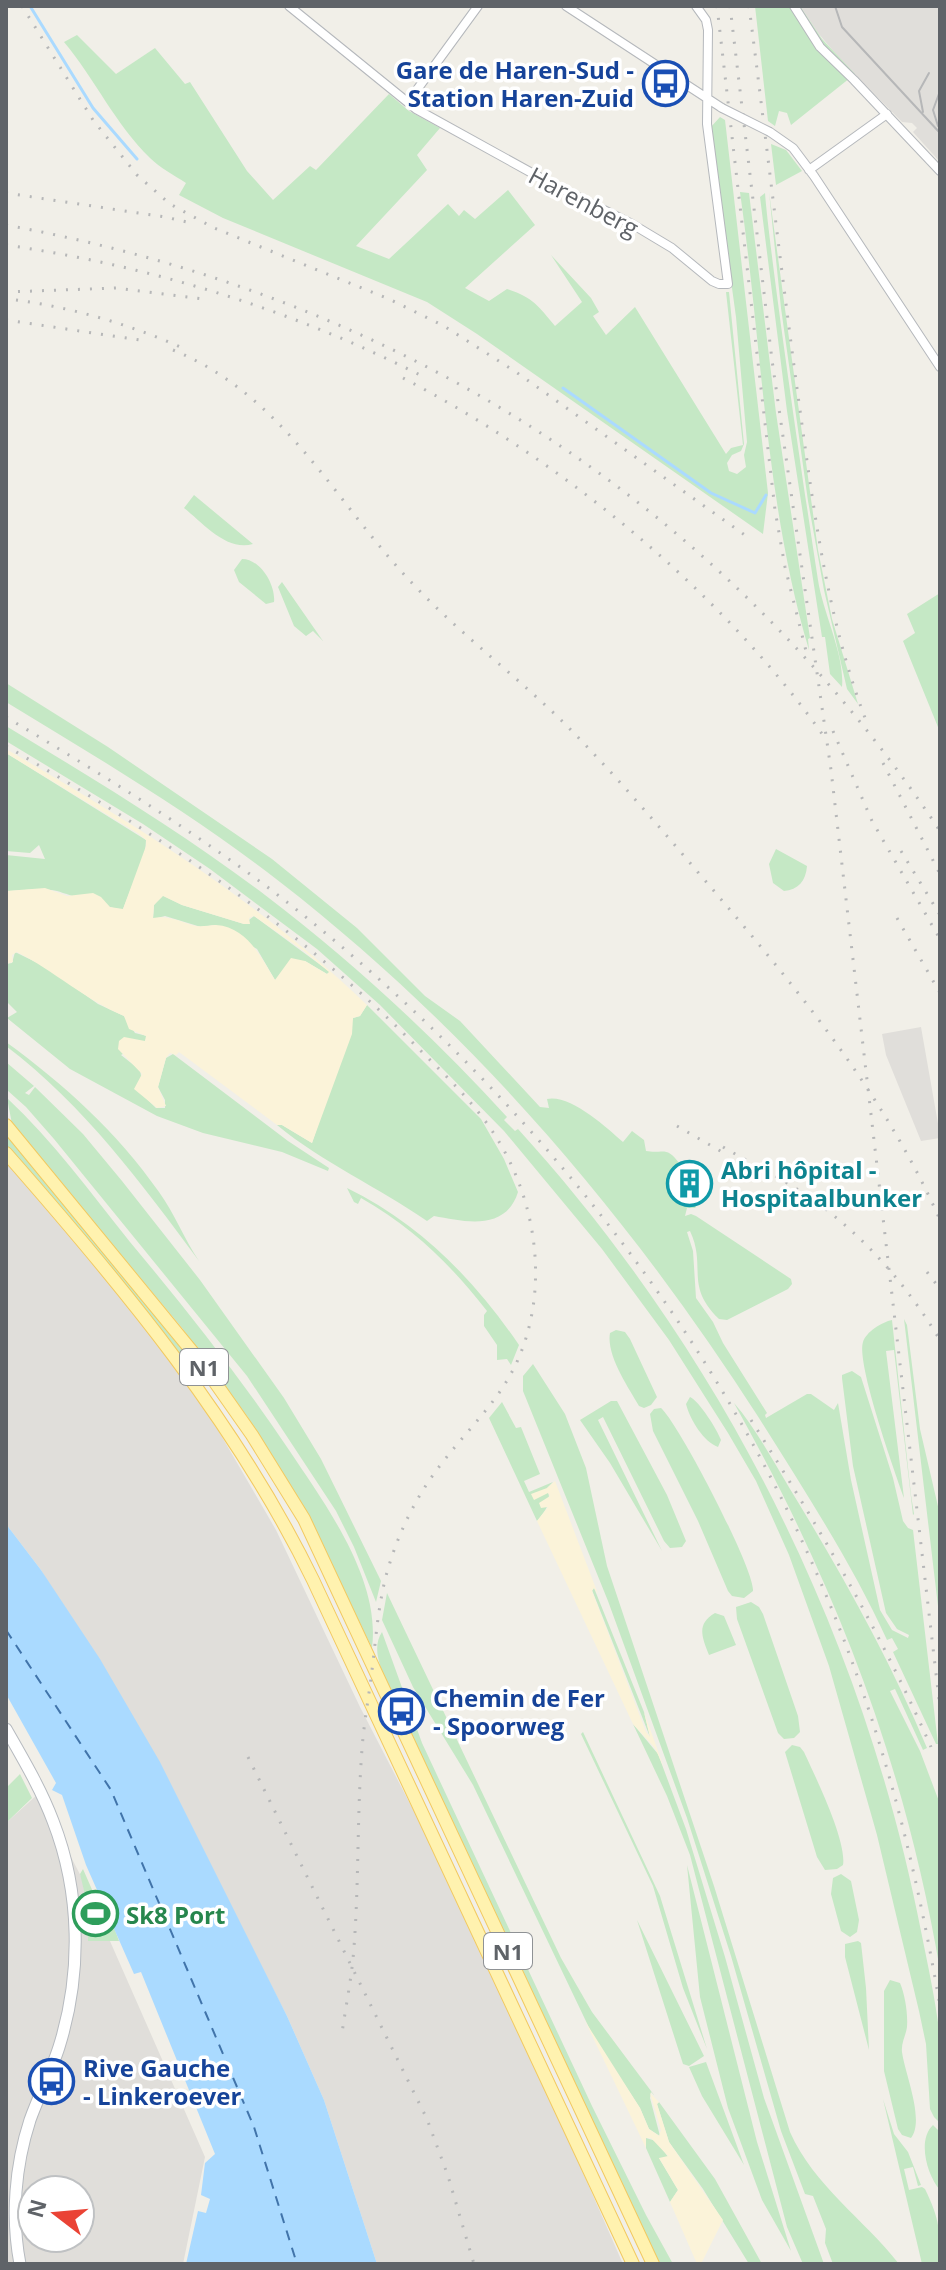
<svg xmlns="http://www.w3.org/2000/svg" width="946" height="2270" font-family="'Open Sans',sans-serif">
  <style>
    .industrial { fill: #e0deda; fill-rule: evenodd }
    .green { fill: #c5e8c5 }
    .sand { fill: #fbf3d9; fill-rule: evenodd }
    .water { fill: #aadaff }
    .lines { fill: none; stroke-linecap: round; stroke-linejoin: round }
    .stream { stroke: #aadaff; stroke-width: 3 }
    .ferry { stroke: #4174aa; stroke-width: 2; stroke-dasharray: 10 8; stroke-linecap: butt }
    .street-casing { stroke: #b5b8bc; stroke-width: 10 }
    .secondary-casing { stroke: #b6babf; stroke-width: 13 }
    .primary-casing { stroke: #f2c960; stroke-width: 14 }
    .street { stroke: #fff; stroke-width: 8 }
    .secondary { stroke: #fff; stroke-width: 11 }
    .primary { stroke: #fff2af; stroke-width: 12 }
    .tram { stroke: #b6b7b8; stroke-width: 2 }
    .rail { stroke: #b6b7b8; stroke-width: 3; stroke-dasharray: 2 10; stroke-linecap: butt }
    .street-bridge-casing { stroke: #b5b8bc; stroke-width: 10; stroke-linecap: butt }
    .street-bridge { stroke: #fff; stroke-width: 8 }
    .labels { text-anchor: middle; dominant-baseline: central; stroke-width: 7; stroke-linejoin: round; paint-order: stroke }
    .shield { fill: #fff; stroke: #8f9295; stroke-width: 2 }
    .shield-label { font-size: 22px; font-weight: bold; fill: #5f6368 }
    .transit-label { font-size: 24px; font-weight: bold; fill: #164399; stroke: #fff; text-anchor: start }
    .street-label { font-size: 24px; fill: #5f6368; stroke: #fff }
    .culture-label { font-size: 24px; font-weight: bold; fill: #0d838f; stroke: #fff; text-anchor: start }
    .leisure-label { font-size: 24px; font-weight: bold; fill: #27864d; stroke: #fff; text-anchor: start }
  </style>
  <rect width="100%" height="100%" fill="#f1efe8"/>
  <path class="industrial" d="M800 6H940V162L913 132 917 128 912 123 902 122 841 60 818 33Z
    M921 1027 940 1135V1138L921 1141 886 1055 882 1034Z
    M6 1162 123 1299 207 1411 276 1530 360 1707 422 1827 524 2038 623 2264H377L324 2100 287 2016 245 1935 41 1570 6 1524Z
    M38 1794 84 1882 205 2157 183 2264H6V1823ZM32 2190H80V2238H32Z"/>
  <path class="green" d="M755 6H800L822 39 855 74 791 125 787 113 779 111 775 126 768 121Z
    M77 35 116 74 155 48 185 84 190 82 247 171 273 200 310 166 316 170 389 94 409 111 440 128 417 155 427 170 356 246 389 259 448 204 459 216 464 210 475 219 508 190 535 225 465 288 489 301 507 289C534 298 538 306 555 326L582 302 551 255 591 298 599 312 593 316 606 335 635 307 726 454 731 448 743 445 726 292H729L744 444 741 451 732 455 727 463 729 471 737 474 746 467 744 455 747 442 736 317 710 128 720 117 725 120 768 493 763 534 477 334 427 302 223 218 179 195 186 183C174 175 160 168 150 158 115 124 95 79 64 42Z
    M771 144 786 150 802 171 776 185Z
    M740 192 749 193 776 413 810 638 808 639 809 650C765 502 762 345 740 192Z
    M769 192 818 550 832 619 858 704 847 689 824 590 808 501 781 308Z
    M765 193C769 247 799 457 818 580 823 613 845 655 842 687L830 674 825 637H822L787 411 760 197Z
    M194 495 253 544C227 552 203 523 184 508Z
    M242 559C261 559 276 586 274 602L266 604 239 582 234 570Z
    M282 582 323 641 313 631 306 636 294 626 278 587Z
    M940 593V732L903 641 915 633 907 614Z
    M6 683 108 747 272 859 357 928 425 996 460 1021 540 1107 549 1108 547 1099C570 1094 606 1127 623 1142L632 1131 644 1140 646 1151C664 1154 666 1145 680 1164L670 1182 701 1200 695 1208H687L685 1216 691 1214 696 1216 791 1279 792 1284 788 1289 727 1320 719 1319C684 1285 707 1267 690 1231L687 1232 693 1251 696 1298 713 1322 723 1343 767 1413 765 1415 766 1418 807 1394H811L834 1410 838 1403 851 1480 880 1610 892 1630 908 1638 909 1635 897 1629 886 1613 853 1466 842 1378V1375L852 1371 861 1377 893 1478 903 1521 908 1528 913 1530 938 1744H936L893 1652 898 1649 892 1638 887 1640C852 1563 804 1490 759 1418 628 1214 472 1031 280 882 194 815 100 759 6 702Z
    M6 726C94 779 183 833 265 895 352 961 433 1036 507 1117L504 1120 515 1131 518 1129C722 1353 863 1633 921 1931 928 1966 936 2002 940 2038 943 2065 940 2095 940 2123L934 2117 930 2109 926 2044 919 2011 877 1835 829 1666 789 1555 756 1481 728 1433 669 1340 602 1249 504 1131 380 1005 317 949 210 869 143 824 6 741Z
    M6 753 146 840 145 853 123 909C113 910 70 895 57 891 42 887 21 891 6 891V855L45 859 39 845 30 853 6 851Z
    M776 849 807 866C806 881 798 890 784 891L773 883 769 864Z
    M162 895 182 905 244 924 254 916 330 972 327 974 305 961 275 980 257 949 215 925 201 927 165 916 153 919 154 905Z
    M15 952 46 967 98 1004 124 1016 135 1033 147 1036 145 1041 121 1055 140 1070 145 1097 156 1108H165V1100L158 1087 166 1058 173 1054 288 1141 329 1168 328 1171 282 1152 203 1133 157 1116 70 1069 7 1018 17 1012 6 1001V964L12 963Z
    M367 1005 481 1119 504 1159 518 1192C506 1231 466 1222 434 1216L427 1221C378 1187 323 1163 277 1125H282L312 1143 353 1018 360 1016Z
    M6 1042C65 1085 117 1132 159 1192 175 1214 184 1239 199 1261 142 1184 84 1105 6 1046Z
    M6 1062 34 1086 25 1093 29 1095 35 1087 83 1134 122 1181 200 1280 284 1398 321 1459 381 1581 376 1602 354 1547 336 1511 247 1376 54 1139 26 1107 7 1090Z
    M7 1098C53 1141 91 1193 130 1242 186 1309 240 1377 289 1450 325 1504 381 1579 372 1648L316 1532 247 1416 182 1328 12 1124Z
    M6 1133 175 1335 209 1386 201 1385 6 1148Z
    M347 1188C419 1223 474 1279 519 1345L511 1365 507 1359 497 1360V1345L484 1326V1315L487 1311C449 1263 415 1229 361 1198L358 1204 354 1202Z
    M904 1319 907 1325 920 1429 940 1515V1623Z
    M892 1320 911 1495 914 1514 913 1515 894 1350 886 1351 904 1498C895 1473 856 1363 863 1342 866 1332 882 1322 892 1320Z
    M616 1330 625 1332 630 1339 657 1397 651 1405 644 1408 639 1406C628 1387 606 1355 610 1333Z
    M533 1364 565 1414 586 1468 607 1566 714 1886 790 2132C814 2186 863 2218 899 2264H833L825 2243 826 2229 813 2196 805 2194 781 2131 731 1956 687 1818 608 1601 523 1391V1376Z
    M690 1397C699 1401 717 1429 721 1440L718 1447C704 1442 690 1420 686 1404Z
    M611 1401H617L667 1495 686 1541 682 1547 670 1548 664 1541 603 1417 598 1420 662 1551 610 1463 580 1420Z
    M502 1402 516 1428 521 1427 540 1474 524 1481 529 1492 553 1482 547 1488C552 1502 547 1509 537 1521L489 1418Z
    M734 1403C755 1427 773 1461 790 1489 841 1572 889 1658 927 1748L923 1750 895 1689 890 1691 920 1751 940 1804V1970C905 1764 836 1585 734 1403Z
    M661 1408C679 1424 755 1570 753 1591L744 1598 732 1596 728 1591 698 1521 653 1431 650 1414 654 1409Z
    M594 1588 644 1712 650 1737 592 1590Z
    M387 1593 561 1958 592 2012 654 2095 651 2092 650 2098 660 2136 649 2129 640 2108 594 2038 473 1785 413 1687 382 1620Z
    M751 1602 759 1607 763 1614 798 1716 800 1732 794 1738 784 1739 778 1733 737 1619 736 1607Z
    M715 1613 724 1616 736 1645 709 1655C702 1637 696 1624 715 1613Z
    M382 1632 422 1743 592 2106 646 2215 673 2264H659L397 1703C388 1682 368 1653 382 1632Z
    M633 1724 658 1754 686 1829 725 1957 764 2098 824 2264H803L787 2227 690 1855 667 1796Z
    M583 1732 660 1896 707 2049 683 1988 653 1886 581 1734Z
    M792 1745 800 1747 804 1752C815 1776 847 1841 843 1865L837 1869 825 1870 817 1857 785 1752Z
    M20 1774 32 1798 6 1823V1788Z
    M687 1865 757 2142 791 2251 762 2200 728 2108 700 1997Z
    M83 1869 107 1924 112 1922 119 1941H88L87 1903 80 1874Z
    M841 1874 851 1881 859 1920 857 1932 850 1937 841 1931 831 1894 833 1878Z
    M637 1920 704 2056 689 2066 683 2064Z
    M858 1941 861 1943 866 1988 869 2050 845 1957V1944Z
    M890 1980 900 1983C905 1995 908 2013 907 2027 906 2035 901 2043 902 2052 905 2074 925 2120 911 2138L902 2135 898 2129 884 2071V1991Z
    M706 2062 744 2165 702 2096 689 2067Z
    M883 2099 894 2134 908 2152 921 2185 918 2186 913 2167 904 2169 909 2190 922 2187 925 2189C940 2220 940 2230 940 2264H922Z
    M659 2102 715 2179 762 2264H749L703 2189 669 2142 657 2104Z
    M933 2125 940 2132V2190C927 2175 917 2140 933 2125Z
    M646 2138 656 2141 669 2158H659L678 2190 670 2202 646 2148Z"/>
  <path class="sand" d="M6 749C133 823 261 902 367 1005L360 1016 353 1018 352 1034 312 1143 282 1125H277L179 1052 176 1055 170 1053 166 1058 158 1087 166 1106 157 1108 134 1089 142 1074 118 1049 119 1041 124 1037 145 1041 146 1036 129 1029 124 1016C86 1000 54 971 17 952L12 955 13 962 6 964V891L45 888 67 896 93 893 101 897 110 907 123 909 146 846V840L139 834 6 753ZM163 896 182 905 244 924H250L249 918 254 916 304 951 329 972 327 974 305 961 291 958 275 980C261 957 247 927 216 925 209 925 203 927 196 926 180 922 169 915 153 918L154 905Z
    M555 1481 598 1594 594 1588 592 1591 646 1732 650 1737 644 1712 664 1768 655 1748 633 1724 537 1521 548 1507 541 1508 539 1503 550 1496 548 1493 534 1500 531 1494 547 1488Z
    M585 2021 640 2108 649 2129 659 2136 661 2130 650 2093 662 2105 659 2102 657 2104 669 2142 723 2220 701 2264H697L670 2202 678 2190 659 2158 668 2156 651 2138H646V2148Z"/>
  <path class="water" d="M6 1524 41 1570 100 1659 160 1762 287 2016 324 2100 377 2264H186L198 2211 206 2213 210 2199 201 2195 205 2163 215 2154 141 1972 134 1974 86 1865 62 1795 52 1790 56 1783 6 1694Z"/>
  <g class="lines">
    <path class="stream" d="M30 6 93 108 137 159
      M563 388 711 493 755 513 766 495"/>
    <path class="ferry" d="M6 1630 111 1790 254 2127 297 2264"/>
    <defs>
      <path id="street" d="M289 6 416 109 550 183 632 224 672 248 712 281 719 284H728L707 124 708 30 706 20 696 6
        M566 6 722 108
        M794 6 820 47 854 80 940 171
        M408 102 478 6
        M770 132 793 148 814 176 940 367
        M809 170 887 114"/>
      <path id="secondary" d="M6 1729C23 1759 41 1789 53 1821 81 1893 82 1974 59 2047 51 2072 39 2095 30 2120 15 2166 11 2217 20 2264"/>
      <path id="primary" d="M6 1125 200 1361 252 1435 304 1519 653 2264
        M6 1153C122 1285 236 1422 313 1580L633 2264"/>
    </defs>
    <use href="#street" class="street-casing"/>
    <use href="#secondary" class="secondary-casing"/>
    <use href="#primary" class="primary-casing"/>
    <use href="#street" class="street"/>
    <use href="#secondary" class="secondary"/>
    <use href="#primary" class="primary"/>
    <path class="tram" d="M835 6 842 27 940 133
      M923 112 919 91 929 73
      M938 126 933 110 940 91"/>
    <path class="rail" d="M22 6 93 120 137 175 170 204 214 228 389 299 444 326 516 372 749 538
      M717 6 775 510 785 567 807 655
      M730 6 772 360 831 770 940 1708
      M749 6C766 138 781 271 799 403 814 511 827 620 867 723
      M6 193 165 217 191 223
      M6 225C397 297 719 499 940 831
      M6 245C151 266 293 310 424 377
      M6 292 116 288 204 299
      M16 300C75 308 131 325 185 349
      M6 320 140 340
      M173 350C285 396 333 500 412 583 459 633 514 674 563 722 614 773 661 829 708 884 796 987 885 1095 940 1220
      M403 378C561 460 723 592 825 738
      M6 717C96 771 186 826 270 889 534 1091 751 1369 860 1684 897 1790 921 1896 940 2006
      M833 731 872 821 940 939
      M6 746C152 831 296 924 415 1045 445 1075 476 1104 498 1140 531 1194 544 1262 530 1323 515 1388 480 1414 442 1463 416 1496 397 1535 386 1576 378 1607 376 1638 372 1670 369 1696 364 1722 362 1749 357 1815 359 1881 354 1947 352 1976 346 2005 342 2033
      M883 763 940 874
      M901 851 940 915
      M897 918 940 993
      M677 1126 729 1156
      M723 1147C750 1163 778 1176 803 1193 860 1231 905 1282 940 1340
      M927 1272 940 1289
      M751 1420C818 1525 881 1633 931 1747
      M248 1757 427 2119 448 2176 474 2264"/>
    <defs>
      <path id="street-bridge" d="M722 108 770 132"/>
    </defs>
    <use href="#street-bridge" class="street-bridge-casing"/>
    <use href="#street-bridge" class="street-bridge"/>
  </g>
  <defs>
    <symbol id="bus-ring" viewBox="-11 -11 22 22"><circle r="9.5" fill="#fff" stroke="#1a4fb4" stroke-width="1.5"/><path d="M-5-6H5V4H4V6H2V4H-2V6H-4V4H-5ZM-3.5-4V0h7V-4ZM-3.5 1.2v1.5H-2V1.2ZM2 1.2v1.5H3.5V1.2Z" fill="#1a4fb4"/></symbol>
    <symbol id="building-ring" viewBox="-11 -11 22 22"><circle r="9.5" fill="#fff" stroke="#0f9aa8" stroke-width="1.5"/><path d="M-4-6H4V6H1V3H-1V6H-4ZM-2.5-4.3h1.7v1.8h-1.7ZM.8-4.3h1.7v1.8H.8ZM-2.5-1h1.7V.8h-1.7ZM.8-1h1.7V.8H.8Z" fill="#0f9aa8"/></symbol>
    <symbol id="stadium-ring" viewBox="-11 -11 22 22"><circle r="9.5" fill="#fff" stroke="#2e9e5b" stroke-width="1.5"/><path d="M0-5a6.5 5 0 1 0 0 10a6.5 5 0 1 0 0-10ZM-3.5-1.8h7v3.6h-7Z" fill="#2e9e5b"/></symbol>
  </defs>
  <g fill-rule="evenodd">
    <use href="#bus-ring" x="640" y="58" width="51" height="51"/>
    <use href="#building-ring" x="664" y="1158" width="51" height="51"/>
    <use href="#bus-ring" x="376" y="1686" width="51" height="51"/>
    <use href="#stadium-ring" x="70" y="1888" width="51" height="51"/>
    <use href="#bus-ring" x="26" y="2056" width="51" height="51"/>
  </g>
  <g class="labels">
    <g class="shield">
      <rect x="180" y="1349" width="48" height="36" rx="6"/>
      <rect x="484" y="1933" width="48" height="36" rx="6"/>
    </g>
    <g class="shield-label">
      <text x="204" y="1367">N1</text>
      <text x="508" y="1951">N1</text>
    </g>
    <g class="transit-label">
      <text x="634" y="69" text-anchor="end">Gare de Haren-Sud -<tspan x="634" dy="28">Station Haren-Zuid</tspan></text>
      <text x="433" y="1697">Chemin de Fer<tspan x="433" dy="28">- Spoorweg</tspan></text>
      <text x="83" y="2067">Rive Gauche<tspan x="83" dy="28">- Linkeroever</tspan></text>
    </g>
    <g class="street-label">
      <text transform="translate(584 201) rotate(28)">Harenberg</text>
    </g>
    <g class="culture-label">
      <text x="721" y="1169">Abri hôpital -<tspan x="721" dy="28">Hospitaalbunker</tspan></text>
    </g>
    <g class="leisure-label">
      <text x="126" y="1914">Sk8 Port</text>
    </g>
  </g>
  <rect width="946" height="2270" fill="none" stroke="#5f6368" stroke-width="16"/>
  <g transform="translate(56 2214) rotate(286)"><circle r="38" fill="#ffffff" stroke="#bfc1c3" stroke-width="2"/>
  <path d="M0-6L14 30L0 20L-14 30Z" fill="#ea4335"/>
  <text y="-12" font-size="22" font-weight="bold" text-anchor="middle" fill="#5f6368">N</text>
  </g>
</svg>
